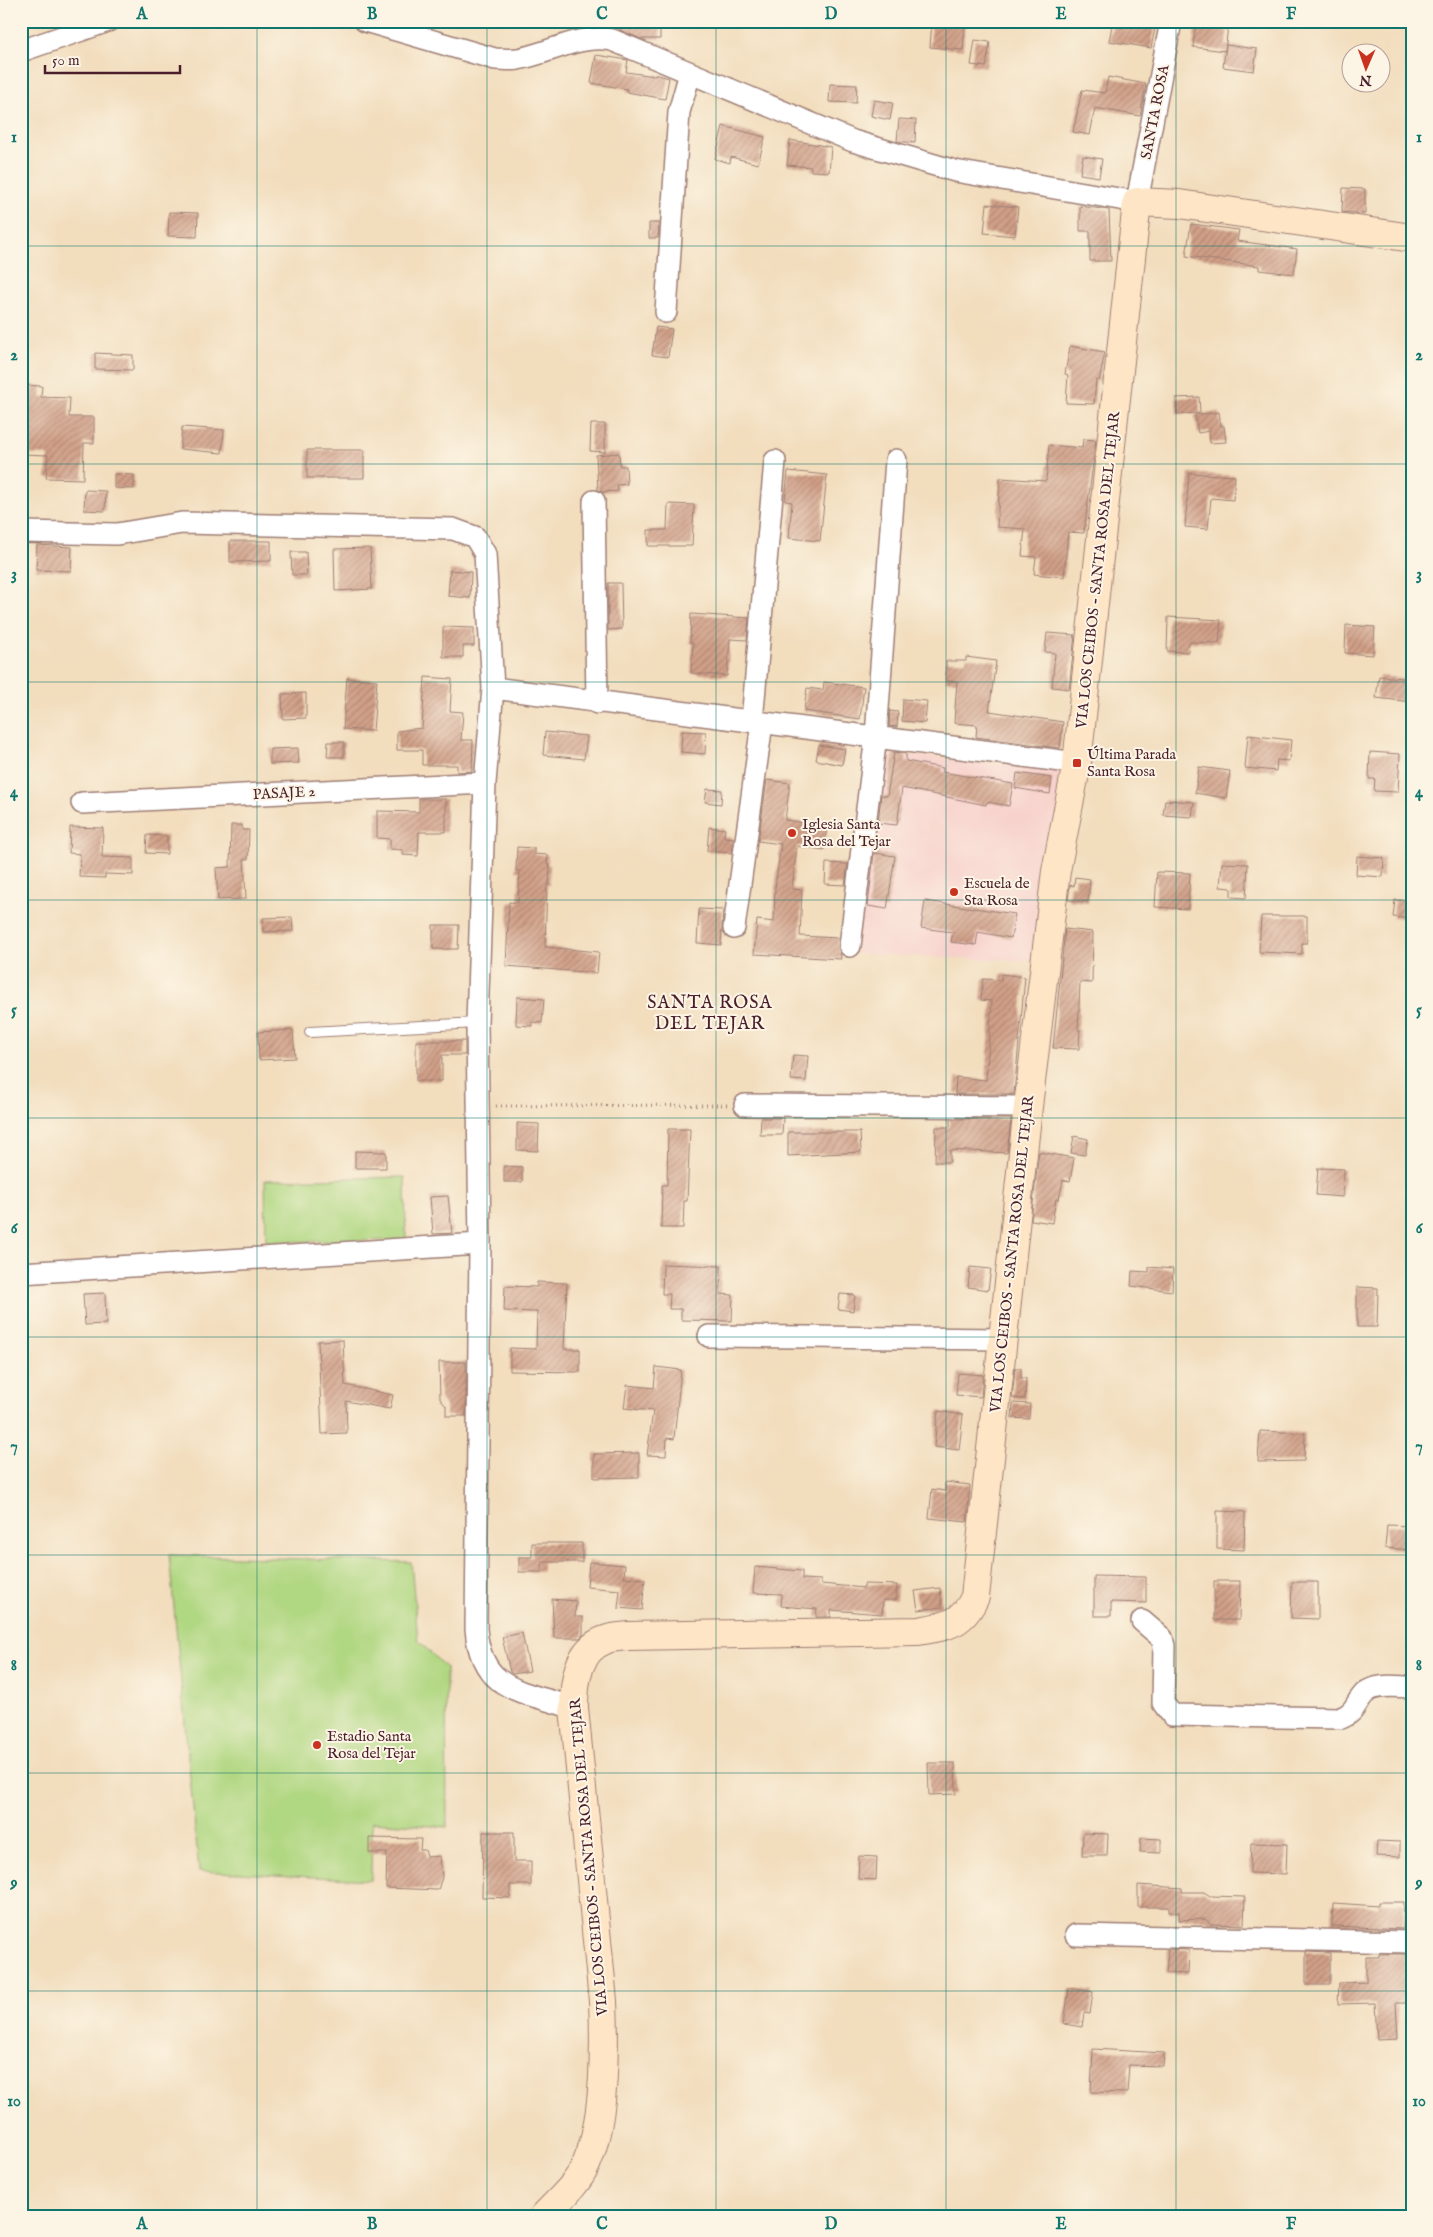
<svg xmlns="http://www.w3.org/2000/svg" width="1433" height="2237" font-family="'IM FELL English',serif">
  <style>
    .built { fill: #f7d0cb }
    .garden { fill: #b0d781; stroke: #7d7b56 }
    .building { fill: url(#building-hatch) }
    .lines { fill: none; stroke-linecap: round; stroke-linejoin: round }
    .service-casing { stroke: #9e7e74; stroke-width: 12 }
    .minor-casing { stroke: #9e7e74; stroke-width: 24 }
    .secondary-casing { stroke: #9e7e74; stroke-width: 30 }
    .path { stroke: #9e7e74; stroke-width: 3; stroke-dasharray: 1 4; stroke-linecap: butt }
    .service { stroke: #fff; stroke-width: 10 }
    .minor { stroke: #fff; stroke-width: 21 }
    .secondary { stroke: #fde5c5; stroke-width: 28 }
    .grid { fill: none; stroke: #0f766e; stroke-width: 1; stroke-opacity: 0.55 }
    .poi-dot { fill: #c8321e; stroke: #fcf5e5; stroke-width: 2 }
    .labels { text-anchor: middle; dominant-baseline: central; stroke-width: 4; stroke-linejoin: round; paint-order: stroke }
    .street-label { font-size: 15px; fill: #4a1f2b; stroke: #fcf5e5 }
    .poi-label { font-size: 15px; fill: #4a1f2b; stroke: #fcf5e5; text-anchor: start }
    .quarter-label { font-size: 18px; letter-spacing: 1px; fill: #4a1f2b; stroke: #fcf5e5 }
    .neatline { fill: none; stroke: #0f766e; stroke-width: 2 }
    .grid-label { font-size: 16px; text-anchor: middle; font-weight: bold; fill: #0f766e }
  </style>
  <defs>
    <pattern id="building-hatch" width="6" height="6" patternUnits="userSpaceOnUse" patternTransform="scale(1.25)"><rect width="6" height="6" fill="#d1a088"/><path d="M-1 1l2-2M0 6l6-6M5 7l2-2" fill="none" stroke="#ac826f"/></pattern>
  </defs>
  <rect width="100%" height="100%" fill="#fcf5e5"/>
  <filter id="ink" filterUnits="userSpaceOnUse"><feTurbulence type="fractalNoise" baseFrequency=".02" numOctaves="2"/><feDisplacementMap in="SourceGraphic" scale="10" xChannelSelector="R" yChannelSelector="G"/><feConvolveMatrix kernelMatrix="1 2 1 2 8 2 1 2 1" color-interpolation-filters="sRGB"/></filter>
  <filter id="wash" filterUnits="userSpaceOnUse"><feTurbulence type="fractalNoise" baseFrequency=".0096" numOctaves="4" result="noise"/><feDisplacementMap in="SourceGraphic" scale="20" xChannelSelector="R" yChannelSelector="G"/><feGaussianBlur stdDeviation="1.12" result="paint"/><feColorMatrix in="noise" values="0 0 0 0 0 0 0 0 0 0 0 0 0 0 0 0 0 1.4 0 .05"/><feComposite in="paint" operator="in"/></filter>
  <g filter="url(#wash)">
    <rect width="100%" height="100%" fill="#f2ddbd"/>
    <path class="built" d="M877 751 1067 771 1035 961 855 954Z"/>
    <path class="garden" d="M405 1177 406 1240 266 1242 265 1180Z
      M169 1555 411 1562 418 1640 446 1668 447 1827 372 1822 371 1880 199 1871Z"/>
    <g id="blocks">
      <path class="building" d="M620 21H660V39H641L620 30Z
        M932 21 965 24 963 50 930 47Z
        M1124 22 1155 28 1151 48 1109 41 1112 26 1123 28Z
        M1196 22 1228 26 1225 51 1193 47Z
        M975 40 990 42 986 67 971 65Z
        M1226 45 1257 49 1254 71 1223 67Z
        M596 55 628 60 626 72 655 76V74L669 78 665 99 627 92V89L591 83Z
        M1108 77 1146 84 1140 116 1095 108 1090 135 1073 132 1082 90 1105 93Z
        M830 84 857 85 856 103 829 102Z
        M874 100 893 103 890 120 871 116Z
        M899 119 916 120 915 143 897 141Z
        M723 126 765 137 758 164 731 157 730 163 715 159Z
        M790 140 831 147 829 172 811 171V167L787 165Z
        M1083 156 1102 159 1099 177 1080 174Z
        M1343 188 1365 189V214L1342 212Z
        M987 204 1018 207 1015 236 984 233Z
        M1080 206 1109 210 1111 261H1090V231H1080Z
        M169 212 198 213 197 237 168 236Z
        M649 223H659L658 238H649Z
        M1191 224 1239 230 1237 241 1297 249 1294 274 1259 270V266L1186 256Z
        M656 327 672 329 668 357 652 355Z
        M1070 346 1105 352 1099 381 1096 380 1094 404 1066 403 1068 375 1065 374Z
        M95 353 133 355V370L95 369Z
        M21 385 42 386 41 397 70 398 69 417H94V443H84L83 479 46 478 48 455 21 454 23 404H21Z
        M1199 397 1200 413 1177 414 1176 398Z
        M1219 412 1221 426H1224L1226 442 1210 443 1209 431 1198 433 1195 415Z
        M591 424H605V452L590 451Z
        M182 427 224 430 222 453 180 449Z
        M1083 439 1096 440 1084 533 1068 532 1064 577 1034 574 1036 557 1022 556 1025 529 997 527 1000 478 1046 481 1049 445 1082 448Z
        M307 450H364V478H307Z
        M619 453 620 466H626L627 484 617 485 618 491 602 492 598 490 596 455Z
        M788 471 827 475 820 541 789 538 792 502 785 501Z
        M1189 473 1235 476 1233 500 1211 498 1208 529 1185 527Z
        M114 474 134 475V489L114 488Z
        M85 490 106 491 105 511 84 510Z
        M668 504 694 505 692 546H648V530H667Z
        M230 541H271V561L230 562Z
        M37 545 72 547 71 571 36 570Z
        M370 548 372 589 335 591 334 549Z
        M291 552H306L307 575H292Z
        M450 570 471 572 470 598 448 596Z
        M608 583H621L622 629 608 630Z
        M691 614 749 618 747 640 730 639 727 676 691 673 693 643H690Z
        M1168 617 1221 620 1219 643 1189 642 1188 652 1167 651Z
        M1346 625 1375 627 1373 655 1345 653Z
        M443 627 474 628V646H463V657H443Z
        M1047 633 1075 635 1069 689 1052 687 1055 653 1045 652Z
        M966 657 996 661 989 711 1063 722 1060 748 976 737 977 725 954 723 957 681H946V661H966Z
        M1379 676 1412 679V702L1376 698Z
        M425 677 452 679 450 711 463 712 461 740H473L472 771 457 772V765H422V750H397V731L422 728Z
        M347 678 377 680 373 731 343 729Z
        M824 682 864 687 860 719 804 711 807 688 823 690Z
        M306 693V718L283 719 282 694Z
        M903 699 927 701 925 723 902 721Z
        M890 711 898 712 897 727 889 726Z
        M682 731 706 732 705 754 681 752Z
        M545 732 587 736 584 759 543 755Z
        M1248 735 1291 740 1289 761 1277 760 1276 771 1245 768Z
        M328 742H344V757H327Z
        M819 745 845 749 842 765 816 760Z
        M298 748 299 763 270 764V749Z
        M894 752 906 754V761L943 768 942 772 1013 784 1009 806 987 802 986 805 902 788 897 825 878 823 881 795 887 796Z
        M1370 752 1400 754 1398 792 1374 791 1375 779H1369Z
        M1199 767 1230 771 1226 798 1195 793Z
        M1017 773 1052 778 1050 794 1015 788Z
        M767 780 790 783 785 820 827 826 824 850 797 846 792 889 802 890 800 936 838 938 841 959 754 954 757 920 774 922 775 888 781 844 758 841Z
        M707 789 722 790 721 804 705 802Z
        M419 799H446V832H419L418 856 403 855V850L390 849V839L377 838V811L419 812Z
        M1165 800 1194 802 1192 817 1163 815Z
        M231 825H242V830H249L248 859H244L246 899 218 900 216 868 230 867Z
        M70 827 103 828 102 857 133 858V875L105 874V878L79 877 80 854 69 853Z
        M709 827 725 829 724 837 734 838 732 853 707 851Z
        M147 835 167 836V854L146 853Z
        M517 847 534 848V854L548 855 547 864 550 865 549 885H547L545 947 599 952 597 973 506 966 509 902 518 903 520 871H516Z
        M874 853 895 856 887 909 868 906Z
        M1357 856 1384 858 1383 877 1356 875Z
        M826 863 848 864 845 885 825 884Z
        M1222 863 1248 864 1246 898 1231 897V888L1220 887Z
        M1157 872 1190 873 1188 909 1155 907Z
        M1075 877 1090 879 1088 902 1068 900 1070 885 1074 886Z
        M1395 900 1412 901V919L1393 917Z
        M925 901 1015 914 1011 938 978 932 976 945 951 942 953 932 921 928Z
        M699 909 723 910 721 945 697 943Z
        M1261 916H1307V943H1302V954L1259 952Z
        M292 917 293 931 263 932V918Z
        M433 925H459L458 949H433Z
        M1065 929 1093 932 1092 983 1080 982 1078 1030H1080L1079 1049 1053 1048Z
        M1001 974 1025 977 1014 1094H955L956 1077 986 1080 992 1001 981 1000 983 979 1001 980Z
        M517 997 544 999 542 1023 532 1022V1026L516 1025Z
        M293 1030 295 1058 259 1060 258 1032Z
        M416 1041H465V1055H442V1081H416Z
        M793 1055 808 1056 806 1081 791 1080Z
        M761 1118H783L782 1135H760Z
        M950 1119H1011L1007 1153 950 1150V1162H935L936 1127H950Z
        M517 1123 539 1124 538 1151 517 1150Z
        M668 1129H690L687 1201H684L683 1228H661L662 1185H667Z
        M788 1132H860L861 1152 788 1156Z
        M1074 1136 1088 1139 1085 1155 1071 1153Z
        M355 1151 386 1152V1168H355Z
        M1039 1152 1074 1158 1070 1181 1063 1180 1059 1199H1056L1052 1223 1031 1220Z
        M504 1166 522 1167V1182H504Z
        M1318 1168 1344 1169 1343 1197 1316 1195Z
        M448 1196 452 1233 433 1234 430 1197Z
        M663 1264 721 1266 720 1294 733 1295 732 1321 681 1320V1309H669L670 1294H662Z
        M970 1267 991 1269 988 1290 968 1287Z
        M1149 1267 1173 1269 1172 1291 1131 1286 1132 1271 1149 1272Z
        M537 1282 567 1283 564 1349H580V1372L510 1371V1348L536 1349 537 1312 504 1311 505 1286 537 1287Z
        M1357 1287 1378 1288 1377 1327H1357Z
        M105 1293 106 1324 85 1325 83 1294Z
        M840 1294 855 1295 853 1311 838 1309Z
        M343 1340 345 1385 393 1395 390 1409 346 1401 347 1433 322 1434 318 1341Z
        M439 1362H466V1416H446V1406L440 1399Z
        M656 1367 681 1370 674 1439 667 1438 666 1456 647 1455 653 1411 624 1408 627 1385 654 1388Z
        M1015 1368H1021V1378H1026L1025 1399 1012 1398Z
        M958 1373 983 1375 981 1397 956 1395Z
        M1013 1403 1030 1404 1029 1419 1012 1418Z
        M938 1411 963 1415 959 1450 934 1447Z
        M1260 1431 1305 1433 1304 1461 1258 1462Z
        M639 1453V1477L594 1478V1454Z
        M945 1482 970 1485 967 1522 929 1518 932 1489 945 1491Z
        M1217 1511 1245 1512 1244 1550 1217 1549Z
        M1387 1525 1412 1526V1550L1385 1548Z
        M532 1543H582V1562H542V1572H519V1557H532Z
        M589 1562 625 1565 624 1577 645 1579 642 1610 618 1608 620 1590 587 1587Z
        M755 1567 802 1571V1579L821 1580V1584L864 1588V1584L897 1585 896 1600H883L882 1614 831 1610V1617H816L817 1609 781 1606 782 1594 753 1593Z
        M1094 1576 1146 1577V1603L1111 1602V1616H1094Z
        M1214 1581H1240L1239 1620H1214Z
        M1292 1582H1318V1619L1291 1618Z
        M940 1588 942 1607 918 1610 915 1591Z
        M552 1599 576 1601 575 1617H583V1635L580 1638H554Z
        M522 1633 530 1671 513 1674 510 1672 502 1637Z
        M928 1763H955L956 1794 929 1795Z
        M483 1832H514V1861H531V1885H510V1898L482 1897Z
        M1083 1833 1108 1834 1107 1856H1082Z
        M369 1838 421 1839 420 1850H425L427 1857 440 1856 442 1877 438 1890 386 1888 387 1853H369Z
        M1141 1838 1161 1839V1853L1140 1852Z
        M1377 1841 1400 1842V1857L1376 1856Z
        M1251 1843 1287 1844 1286 1874 1250 1873Z
        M859 1856 877 1857 876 1880 858 1879Z
        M1138 1885 1182 1888V1892H1204L1210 1896 1245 1897 1244 1925 1211 1924 1205 1919 1179 1920V1912H1169V1907H1138Z
        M1378 1902H1404L1403 1929 1332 1926 1333 1903 1378 1906Z
        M1168 1949 1189 1950 1188 1974 1166 1973Z
        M1306 1952 1330 1953V1985H1306Z
        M1379 1954H1412V2003H1396L1398 2039 1377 2040 1375 2003 1338 2004 1339 1983 1366 1982V1957H1379Z
        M1069 1988 1093 1992 1090 2014 1084 2013 1082 2027 1064 2024Z
        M1093 2049 1164 2053 1163 2066 1129 2065 1127 2093 1091 2092Z"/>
    </g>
  </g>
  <g filter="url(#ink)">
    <use href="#blocks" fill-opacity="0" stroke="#9e7e74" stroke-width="1"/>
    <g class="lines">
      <defs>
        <path id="service" d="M310 1032 477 1023"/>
        <path id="minor" d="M365 21 495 59C502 59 511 60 518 59 551 53 578 34 612 40L853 141 955 171 1137 202 1171 21
          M21 51 108 21
          M666 312 679 112 690 73
          M594 501 597 703
          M21 532 117 534 182 523 453 529 475 537 485 554 493 688 1077 763
          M493 688 485 783 477 1023 480 1244 476 1629C481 1692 523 1691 574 1708
          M752 721 775 461
          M82 803 485 783
          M734 928 762 723
          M850 946 876 736 896 460
          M745 1105 1028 1107
          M21 1273 480 1244
          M709 1336 1003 1339
          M1142 1621 1162 1638 1164 1646 1163 1703 1172 1715 1341 1718C1355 1713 1355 1703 1365 1693 1376 1683 1398 1687 1412 1687
          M1076 1935 1412 1942"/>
        <path id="secondary" d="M544 2216C558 2201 577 2185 586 2165 605 2122 605 2048 603 2001L574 1708C574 1683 577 1650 605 1640 612 1637 621 1637 628 1636L918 1631C947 1626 962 1625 975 1597L1028 1107 1056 871 1077 763 1137 202 1179 204 1412 238"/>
      </defs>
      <use href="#service" class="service-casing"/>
      <use href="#minor" class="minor-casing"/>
      <use href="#secondary" class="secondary-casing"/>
      <path class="path" d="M496 1106 727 1105"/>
      <use href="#service" class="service"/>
      <use href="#minor" class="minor"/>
      <use href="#secondary" class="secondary"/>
    </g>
  </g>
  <path class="grid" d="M257 21V2216M487 21V2216M716 21V2216M946 21V2216M1176 21V2216M21 246H1412M21 464H1412M21 682H1412M21 900H1412M21 1118H1412M21 1337H1412M21 1555H1412M21 1773H1412M21 1991H1412"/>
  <g class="poi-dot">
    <rect x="1072" y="758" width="10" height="10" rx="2.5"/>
    <circle cx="792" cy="833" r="5"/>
    <circle cx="954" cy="892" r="5"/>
    <circle cx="317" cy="1745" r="5"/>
  </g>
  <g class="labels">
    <g class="street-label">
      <text transform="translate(1155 112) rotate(-79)">SANTA ROSA</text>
      <text transform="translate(1098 570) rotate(-84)">VIA LOS CEIBOS - SANTA ROSA DEL TEJAR</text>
      <text transform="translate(284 793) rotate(-3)">PASAJE 2</text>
      <text transform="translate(1012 1254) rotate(-84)">VIA LOS CEIBOS - SANTA ROSA DEL TEJAR</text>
      <text transform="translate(589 1857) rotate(-95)">VIA LOS CEIBOS - SANTA ROSA DEL TEJAR</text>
    </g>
    <g class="poi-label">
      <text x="1087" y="754">Última Parada<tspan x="1087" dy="17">Santa Rosa</tspan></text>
      <text x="802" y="824">Iglesia Santa<tspan x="802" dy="17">Rosa del Tejar</tspan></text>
      <text x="964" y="883">Escuela de<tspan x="964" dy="17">Sta Rosa</tspan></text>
      <text x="327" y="1736">Estadio Santa<tspan x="327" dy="17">Rosa del Tejar</tspan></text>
    </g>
    <g class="quarter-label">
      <text x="710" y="1003">SANTA ROSA<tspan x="710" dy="21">DEL TEJAR</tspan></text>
    </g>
  </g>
  <rect width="1433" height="2237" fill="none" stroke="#fcf5e5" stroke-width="55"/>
  <g transform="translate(1366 68) rotate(182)"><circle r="24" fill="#fcf5e5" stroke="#b59f9b"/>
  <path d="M0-4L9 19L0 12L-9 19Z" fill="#c8321e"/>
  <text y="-8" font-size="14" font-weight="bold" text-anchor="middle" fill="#4a1f2b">N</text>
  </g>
  <path d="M45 65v8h135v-8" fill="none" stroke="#4a1f2b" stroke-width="2.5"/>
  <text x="52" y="65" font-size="15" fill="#4a1f2b" stroke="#fcf5e5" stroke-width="4" paint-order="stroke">50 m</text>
  <rect x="28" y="28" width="1378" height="2182" class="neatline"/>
  <g class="grid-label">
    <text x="142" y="19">A</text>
    <text x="372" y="19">B</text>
    <text x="602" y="19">C</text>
    <text x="831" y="19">D</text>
    <text x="1061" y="19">E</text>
    <text x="1291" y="19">F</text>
    <text x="14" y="142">1</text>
    <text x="1419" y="142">1</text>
    <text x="14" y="360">2</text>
    <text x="1419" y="360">2</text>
    <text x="14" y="579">3</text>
    <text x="1419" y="579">3</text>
    <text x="14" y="797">4</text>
    <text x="1419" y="797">4</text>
    <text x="14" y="1015">5</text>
    <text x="1419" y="1015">5</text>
    <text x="14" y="1233">6</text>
    <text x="1419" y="1233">6</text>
    <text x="14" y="1451">7</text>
    <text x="1419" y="1451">7</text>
    <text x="14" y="1670">8</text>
    <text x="1419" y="1670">8</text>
    <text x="14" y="1888">9</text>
    <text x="1419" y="1888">9</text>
    <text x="14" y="2106">10</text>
    <text x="1419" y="2106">10</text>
    <text x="142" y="2229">A</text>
    <text x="372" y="2229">B</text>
    <text x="602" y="2229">C</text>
    <text x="831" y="2229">D</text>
    <text x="1061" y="2229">E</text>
    <text x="1291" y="2229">F</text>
  </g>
</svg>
